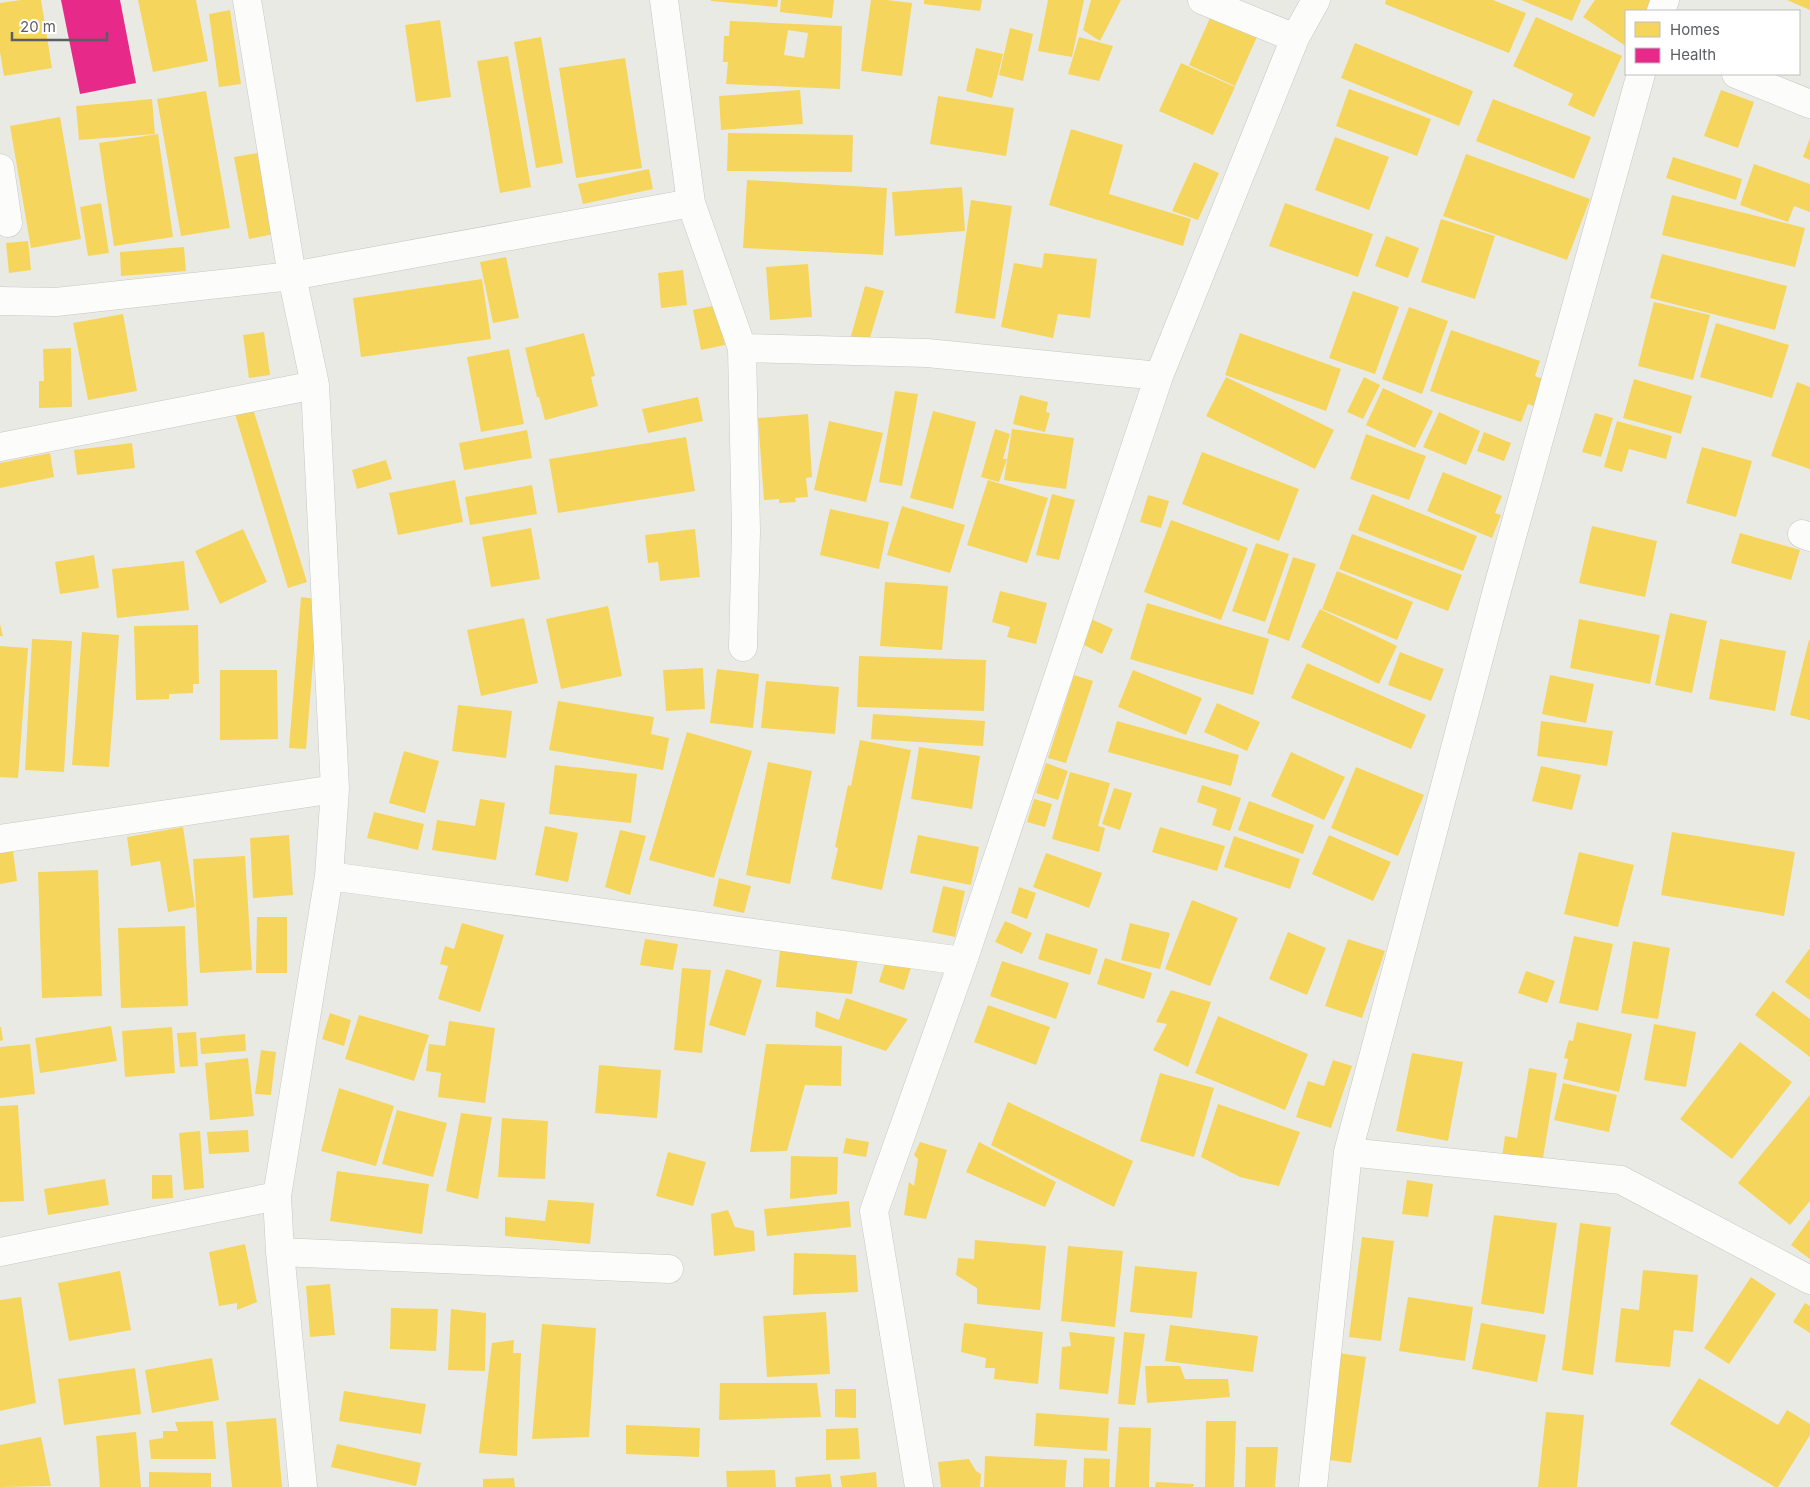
<svg xmlns="http://www.w3.org/2000/svg" width="1810" height="1487" font-family="Inter,sans-serif">
  <style>
    .homes { fill: #f6d55c; fill-rule: evenodd }
    .health { fill: #e7298a }
    .lines { fill: none; stroke-linecap: round; stroke-linejoin: round }
    .street-casing { stroke: #c6c6c6; stroke-width: 29 }
    .street { stroke: #fcfcfb; stroke-width: 28 }
  </style>
  <rect width="100%" height="100%" fill="#eaeae5"/>
  <path class="homes" d="M21 0H41L52 68 4 76 0 52V3Z
    M138 0H196L208 61 153 72Z
    M711 0H778L777 7 711 1Z
    M781 0H834L832 18 780 12Z
    M871 0H887L912 3 902 76 861 71Z
    M924 0H982L980 11 924 4Z
    M1048 0H1084L1072 57 1038 51Z
    M1091 0H1121L1100 41 1083 30Z
    M1386 0H1493L1526 13 1509 53 1385 4Z
    M1521 0H1581L1572 21Z
    M1595 0H1655L1647 11H1626V42L1624 45 1583 17Z
    M1787 0H1810V10Z
    M1214 9 1260 30 1235 86 1189 65Z
    M230 10 241 84 219 87 209 14Z
    M1536 17 1622 56 1594 117 1568 105 1573 94 1513 66Z
    M440 20 451 97 416 102 405 25Z
    M730 21 842 26 840 89 726 84 728 62H723L724 36H729ZM788 30 808 33 804 58 784 55Z
    M1010 28 1033 34 1023 81 999 75Z
    M541 37 563 163 536 168 514 42Z
    M1079 37 1113 46 1099 81 1068 74Z
    M1355 43 1473 91 1459 126 1341 78Z
    M976 48 1003 54 992 98 966 91Z
    M508 56 531 187 500 193 477 61Z
    M625 58 642 168 576 178 559 68Z
    M1181 63 1235 87 1213 135 1159 111Z
    M1349 89 1431 119 1417 156 1336 126Z
    M800 90 803 124 721 130 719 96Z
    M1721 90 1754 102 1738 148 1704 136Z
    M206 91 230 228 181 236 157 99Z
    M938 96 1014 108 1006 156 930 144Z
    M152 99 155 134 79 140 76 106Z
    M1493 99 1591 137 1574 179 1476 141Z
    M60 117 81 239 31 248 10 126Z
    M1071 129 1123 145 1109 194 1191 219 1183 246 1049 205Z
    M728 133 853 135 852 172 727 171Z
    M158 134 173 237 114 246 99 143Z
    M1335 137 1389 157 1369 210 1315 190Z
    M1810 138V160L1803 157Z
    M258 153 274 234 249 239 234 157Z
    M1466 154 1590 199 1567 260 1443 216Z
    M1673 157 1742 179 1736 200 1666 178Z
    M1194 162 1219 173 1198 220 1172 211Z
    M1754 164 1810 184V212L1794 206 1788 222 1740 205Z
    M649 169 653 189 583 204 578 184Z
    M747 180 887 188 883 255 743 248Z
    M962 187 965 231 895 236 892 192Z
    M1672 195 1805 228 1795 267 1662 235Z
    M971 200 1012 206 995 319 955 313Z
    M101 203 109 253 88 256 80 207Z
    M1285 203 1373 234 1358 277 1269 246Z
    M1441 219 1495 236 1475 299 1421 282Z
    M1386 236 1419 248 1408 278 1375 266Z
    M28 241 31 270 9 273 6 243Z
    M184 247 186 271 121 276 120 252Z
    M1044 253 1097 259 1090 318 1058 314 1053 338 1001 327 1014 263 1042 268Z
    M1662 254 1787 286 1775 330 1650 298Z
    M506 257 519 318 493 323 480 262Z
    M808 264 812 317 770 320 766 267Z
    M683 270 687 305 661 308 658 273Z
    M482 279 491 339 361 357 353 298Z
    M865 286 884 291 869 341 851 336Z
    M1353 291 1399 307 1375 374 1329 358Z
    M1654 302 1710 315 1693 380 1638 366Z
    M717 305 725 345 701 350 693 310Z
    M1409 307 1448 321 1422 394 1382 379Z
    M123 314 137 391 88 400 73 323Z
    M1716 323 1789 345 1772 398 1700 377Z
    M1451 330 1540 361 1535 376 1543 379 1534 406 1528 404 1521 422 1430 391Z
    M264 332 270 375 249 378 243 335Z
    M584 333 595 376 591 377 598 406 545 420 539 397H537L525 348Z
    M1240 333 1341 369 1326 411 1225 375Z
    M71 348 72 407 39 408V381H44L43 349Z
    M509 349 524 424 481 432 467 357Z
    M1226 377 1334 430 1315 469 1206 416Z
    M1364 377 1380 385 1363 419 1347 412Z
    M1634 379 1692 396 1681 434 1623 418Z
    M1797 382 1810 387V469L1771 456Z
    M1383 388 1433 411 1415 448 1366 425Z
    M895 391 918 394 902 486 879 482Z
    M1020 395 1048 402 1046 412 1050 413 1045 432 1013 424Z
    M698 397 703 421 648 433 642 409Z
    M253 409 307 582 288 588 235 414Z
    M933 411 976 422 953 509 910 498Z
    M1439 412 1480 431 1466 465 1423 447Z
    M1595 413 1613 418 1601 457 1582 452Z
    M808 414 812 477 806 478 808 497 795 498 796 502 779 503V499L764 500 758 418Z
    M829 421 883 433 866 502 814 490Z
    M1617 421 1672 436 1666 459 1629 449 1622 472 1604 467Z
    M995 429 1010 434 1003 459H1007L999 482 981 477Z
    M1012 429 1074 438 1066 489 1004 480Z
    M527 430 532 458 464 470 459 443Z
    M1484 432 1511 443 1504 461 1477 451Z
    M1366 434 1426 456 1409 500 1350 479Z
    M686 437 695 491 558 513 549 459Z
    M132 443 135 468 77 475 74 450Z
    M1702 447 1752 461 1736 517 1686 503Z
    M1202 452 1299 489 1279 541 1182 504Z
    M50 453 54 477 0 488V463Z
    M386 460 392 479 357 489 352 470Z
    M1443 472 1502 496 1495 513 1501 515 1492 538 1427 511Z
    M455 480 463 522 398 535 389 493Z
    M988 480 1048 498 1027 563 967 545Z
    M532 485 537 514 470 525 465 497Z
    M1052 494 1075 500 1059 560 1036 555Z
    M1372 494 1477 536 1463 571 1358 530Z
    M1148 495 1169 501 1161 528 1140 522Z
    M902 506 965 525 950 573 887 555Z
    M830 509 889 522 879 569 820 555Z
    M1171 520 1248 548 1221 620 1144 592Z
    M1592 526 1657 541 1645 597 1579 583Z
    M531 528 540 579 491 587 482 537Z
    M243 529 267 582 220 604 195 551Z
    M695 529 700 577 660 581 658 562 648 563 645 535Z
    M1740 533 1800 550 1791 580 1731 563Z
    M1352 534 1462 575 1448 611 1339 569Z
    M1256 543 1289 554 1265 622 1232 611Z
    M94 555 99 588 60 594 55 562Z
    M1293 557 1316 564 1289 641 1267 633Z
    M184 561 189 610 117 618 112 569Z
    M1337 571 1413 602 1397 640 1322 609Z
    M885 582 948 586 942 650 880 646Z
    M1000 591 1047 603 1036 644 1007 637 1010 627 992 622Z
    M301 597 318 599 306 749 289 748Z
    M1147 603 1269 639 1253 695 1130 659Z
    M608 606 622 676 561 689 546 619Z
    M1320 609 1397 646 1379 684 1301 647Z
    M1670 613 1707 621 1692 693 1655 685Z
    M524 618 538 683 481 696 467 630Z
    M1091 619 1113 629 1102 654 1080 643Z
    M1579 619 1660 635 1650 684 1570 668Z
    M0 624 3 636H0Z
    M198 625 199 684H193V693L169 694V699L136 700 134 626Z
    M82 632 119 635 109 767 72 765Z
    M32 639 72 641 64 772 25 770Z
    M1720 639 1786 651 1775 711 1709 699Z
    M1809 640H1810V720L1790 715Z
    M0 646 28 648 18 778 0 777Z
    M1400 652 1444 669 1431 701 1388 685Z
    M859 656 986 660 984 711 857 707Z
    M1307 663 1426 715 1411 749 1291 698Z
    M703 668 705 709 666 711 663 670Z
    M717 669 759 674 753 728 710 723Z
    M220 670H277L278 739 220 740Z
    M1133 670 1202 698 1186 735 1118 707Z
    M1074 675 1093 681 1066 763 1048 758Z
    M1550 675 1594 684 1586 723 1542 714Z
    M766 681 839 687 835 734 761 728Z
    M558 701 654 717 651 734 669 738 663 770 549 750Z
    M1217 703 1260 722 1247 751 1204 732Z
    M458 705 512 711 506 758 452 751Z
    M873 714 985 721 983 746 871 739Z
    M1117 721 1239 755 1231 786 1108 752Z
    M1541 721 1613 731 1607 766 1537 756Z
    M687 732 752 751 714 878 649 860Z
    M860 740 911 750 882 890 831 879 838 848 835 847 848 785 851 786Z
    M919 747 980 756 972 809 911 799Z
    M404 751 439 761 425 813 389 803Z
    M1291 752 1345 777 1324 820 1271 796Z
    M768 762 812 771 790 884 746 875Z
    M1046 763 1068 771 1058 800 1036 793Z
    M555 765 637 774 631 823 549 814Z
    M1541 766 1581 775 1572 810 1532 801Z
    M1356 767 1424 795 1398 856 1331 828Z
    M1070 772 1110 783 1098 826 1105 828 1099 852 1052 839Z
    M1202 785 1241 798 1230 831 1212 825 1217 809 1197 802Z
    M1114 788 1132 793 1120 830 1102 824Z
    M480 799 505 803 496 860 432 850 437 820 475 826Z
    M1034 799 1052 804 1045 827 1027 822Z
    M1249 801 1314 825 1303 854 1238 830Z
    M374 812 424 824 418 850 367 838Z
    M545 826 578 833 568 882 535 875Z
    M183 827 195 907 168 912 160 861 131 866 127 837Z
    M1160 827 1225 846 1217 871 1152 852Z
    M620 830 646 836 630 895 605 887Z
    M1672 832 1795 852 1784 916 1661 895Z
    M289 835 293 895 253 898 250 838Z
    M918 835 979 847 971 885 910 873Z
    M1329 835 1391 862 1373 901 1312 874Z
    M1234 836 1300 859 1290 889 1224 867Z
    M13 851 17 881 0 884V853Z
    M1579 852 1634 865 1618 927 1564 914Z
    M1046 853 1102 873 1089 908 1033 887Z
    M245 856 252 970 200 973 193 859Z
    M98 870 102 996 42 998 38 872Z
    M719 878 751 886 744 913 713 906Z
    M943 886 965 891 955 937 932 932Z
    M1019 887 1036 893 1027 919 1011 913Z
    M1192 900 1238 918 1210 986 1165 969Z
    M257 917H287V973H256Z
    M1005 921 1032 933 1022 954 995 942Z
    M462 923 504 935 480 1012 438 999 448 966 440 964 445 946 454 949Z
    M1130 923 1170 933 1160 969 1121 960Z
    M185 926 188 1006 121 1008 118 928Z
    M1288 932 1326 948 1307 995 1269 979Z
    M1046 933 1098 949 1090 975 1038 959Z
    M1574 936 1613 944 1598 1011 1559 1003Z
    M645 939 678 944 673 970 640 965Z
    M1348 939 1385 951 1362 1018 1325 1006Z
    M1633 941 1670 948 1658 1019 1621 1013Z
    M1810 948V1000L1785 982Z
    M780 950 858 959 852 994 776 987Z
    M1105 958 1152 973 1144 999 1097 984Z
    M886 959 911 967 904 990 879 982Z
    M1002 961 1069 983 1056 1019 990 996Z
    M682 968 711 970 702 1053 674 1050Z
    M726 969 762 980 745 1036 709 1025Z
    M1526 971 1555 981 1547 1003 1518 993Z
    M1171 990 1211 1002 1188 1067 1153 1050 1167 1024 1156 1022Z
    M1773 991 1810 1019V1057L1755 1015Z
    M846 998 908 1019 886 1051 815 1027 816 1011 839 1020Z
    M988 1005 1050 1027 1036 1065 974 1042Z
    M330 1013 351 1020 344 1046 322 1039Z
    M359 1015 429 1035 414 1081 345 1059Z
    M1218 1016 1308 1054 1285 1110 1195 1073Z
    M449 1021 495 1028 485 1103 438 1097 441 1073 426 1071 429 1044 445 1046Z
    M1577 1022 1632 1034 1619 1092 1563 1079 1568 1059 1564 1058 1569 1040 1573 1041Z
    M1654 1024 1696 1032 1686 1087 1644 1080Z
    M111 1026 117 1061 40 1073 35 1038Z
    M0 1027H1L3 1040 0 1041Z
    M172 1027 175 1073 125 1077 122 1031Z
    M196 1032 198 1066 180 1067 177 1033Z
    M245 1034 246 1051 201 1054 200 1038Z
    M1740 1042 1792 1082 1732 1159 1680 1119Z
    M30 1044 35 1094 0 1098V1047Z
    M766 1044 842 1046 841 1086 805 1085 787 1151 750 1152Z
    M261 1050 276 1052 271 1095 255 1094Z
    M1412 1053 1463 1062 1448 1141 1396 1131Z
    M248 1058 254 1116 210 1120 205 1063Z
    M1333 1060 1352 1066 1331 1128 1296 1117 1308 1081 1324 1086Z
    M599 1065 661 1070 657 1118 595 1113Z
    M1529 1068 1557 1073 1542 1164 1502 1157 1505 1136 1517 1138Z
    M1160 1073 1214 1088 1194 1157 1140 1141Z
    M1563 1083 1617 1095 1609 1132 1554 1120Z
    M339 1088 394 1106 376 1166 321 1151Z
    M1810 1095V1201L1790 1225 1738 1183Z
    M1008 1102 1133 1161 1114 1207 991 1145Z
    M1218 1104 1300 1132 1279 1186 1240 1177 1201 1157Z
    M18 1105 24 1201 0 1202V1106Z
    M397 1110 447 1123 433 1177 382 1164Z
    M461 1113 492 1117 478 1199 446 1191Z
    M502 1118 548 1121 545 1179 498 1177Z
    M248 1130 249 1152 209 1154 207 1132Z
    M200 1131 204 1188 184 1190 179 1133Z
    M846 1138 869 1142 866 1157 843 1153Z
    M920 1142 947 1150 926 1219 904 1215 909 1182 914 1186 918 1159 914 1155Z
    M979 1142 1056 1182 1045 1207 966 1172Z
    M668 1152 706 1162 693 1206 656 1196Z
    M791 1156 838 1157 837 1194 790 1199Z
    M337 1171 429 1184 422 1234 330 1221Z
    M152 1175H172L173 1198 152 1199Z
    M105 1179 109 1205 48 1215 44 1189Z
    M1407 1180 1433 1184 1428 1217 1402 1214Z
    M548 1200 594 1203 590 1244 505 1236V1217L545 1221Z
    M849 1201 851 1227 767 1236 764 1209Z
    M728 1210 735 1227 754 1231 755 1251 714 1256 711 1214Z
    M1494 1215 1557 1223 1544 1314 1481 1304Z
    M1810 1219V1259L1791 1245Z
    M1580 1223 1611 1227 1593 1375 1562 1370Z
    M1362 1237 1394 1241 1381 1341 1349 1337Z
    M975 1240 1046 1246 1040 1310 977 1304V1288L956 1275 958 1258 974 1259Z
    M245 1244 257 1302 237 1310V1303L219 1306 209 1252Z
    M1068 1246 1123 1251 1115 1327 1061 1321Z
    M794 1253 856 1255 858 1292 793 1295Z
    M1135 1266 1197 1272 1192 1318 1130 1312Z
    M1643 1270 1698 1275 1693 1332 1674 1330 1670 1367 1615 1362 1621 1308 1639 1310Z
    M120 1271 131 1330 69 1341 58 1283Z
    M1751 1277 1776 1294 1729 1364 1704 1348Z
    M330 1284 335 1335 310 1337 306 1286Z
    M21 1297 36 1403 0 1411V1300Z
    M1408 1297 1473 1307 1465 1361 1399 1351Z
    M1805 1303 1810 1306V1333L1793 1322Z
    M391 1308 438 1309 436 1351 390 1349Z
    M451 1309 486 1313 485 1371 448 1370Z
    M826 1312 830 1374 767 1377 763 1316Z
    M964 1323 1043 1332 1038 1384 994 1379 995 1368H985L986 1358 961 1352Z
    M1481 1323 1546 1335 1537 1382 1472 1369Z
    M542 1324 596 1328 589 1437 532 1439Z
    M1170 1325 1258 1336 1253 1372 1165 1361Z
    M1069 1332 1115 1337 1108 1394 1059 1389 1062 1347 1071 1346Z
    M1124 1332 1145 1334 1135 1405 1118 1404Z
    M514 1340 513 1353H521L517 1456 479 1453 492 1343Z
    M1338 1353 1366 1357 1351 1463 1322 1459Z
    M212 1358 219 1400 152 1413 145 1370Z
    M1145 1366H1180L1185 1379H1228L1230 1397 1147 1403Z
    M135 1368 141 1414 64 1425 58 1379Z
    M1699 1378 1778 1425 1787 1410 1810 1424V1435L1778 1487H1775L1670 1424Z
    M720 1383H817L821 1417 719 1420Z
    M835 1389H856V1418L835 1417Z
    M344 1391 426 1404 421 1434 339 1421Z
    M1546 1412 1584 1415 1577 1487H1538Z
    M1036 1413 1109 1418 1107 1451 1034 1446Z
    M276 1418 282 1487H232L226 1422Z
    M213 1421 216 1459H151L149 1440 163 1438V1431H178L175 1422Z
    M1206 1421H1236L1234 1487H1205Z
    M626 1425 700 1428 699 1457 626 1454Z
    M1119 1427 1151 1428 1149 1487H1115Z
    M858 1428 860 1459 826 1460V1429Z
    M136 1432 141 1487H100L96 1436Z
    M41 1437 51 1486 0 1487V1445Z
    M337 1444 421 1463 416 1486 331 1467Z
    M1246 1447H1278L1275 1487H1245Z
    M985 1456 1067 1460 1065 1487H984Z
    M1084 1458 1110 1459 1109 1487H1083Z
    M969 1459 976 1471 981 1474 980 1487H941L938 1462Z
    M775 1470 776 1487H727L726 1471Z
    M149 1472 211 1473V1487H149Z
    M876 1472 877 1487H842L840 1476Z
    M830 1474 832 1487H796L795 1477Z
    M514 1478 515 1487H483V1479Z
    M1156 1482 1194 1484 1193 1487H1155Z"/>
  <path class="health" d="M61 0H120L136 83 80 94Z"/>
  <g class="lines">
    <defs>
      <path id="street" d="M247 0 292 276 315 385 335 789 329 876 277 1196 280 1252 303 1487
        M664 0 691 203 742 348 746 531 743 647
        M1202 0 1295 38
        M1661 11 1665 0
        M1736 74 1810 104
        M0 168 8 223
        M0 301 56 302 292 276 691 203
        M742 348 927 353 1159 376
        M0 447 315 385
        M1802 534 1810 537
        M0 839 335 789
        M329 876 963 961
        M1348 1152 1621 1180 1810 1280
        M0 1252 277 1196
        M280 1252 669 1269
        M919 1487 874 1211 963 961 1159 376 1295 38 1316 0
        M1313 1487 1348 1152 1497 590 1641 74"/>
    </defs>
    <use href="#street" class="street-casing"/>
    <use href="#street" class="street"/>
  </g>
  <rect x="1625" y="10" width="175" height="65" fill="#ffffff" stroke="#bdbfc0"/>
  <rect x="1635" y="22" width="25" height="15" fill="#f6d55c" stroke="#bdbfc0"/>
  <text x="1670" y="35" font-size="15" fill="#5b5e62">Homes</text>
  <rect x="1635" y="48" width="25" height="15" fill="#e7298a" stroke="#bdbfc0"/>
  <text x="1670" y="60" font-size="15" fill="#5b5e62">Health</text>
  <path d="M12 32v8h95v-8" fill="none" stroke="#5b5e62" stroke-width="2.5"/>
  <text x="20" y="32" font-size="15" fill="#5b5e62" stroke="#ffffff" stroke-width="4" paint-order="stroke">20 m</text>
</svg>
